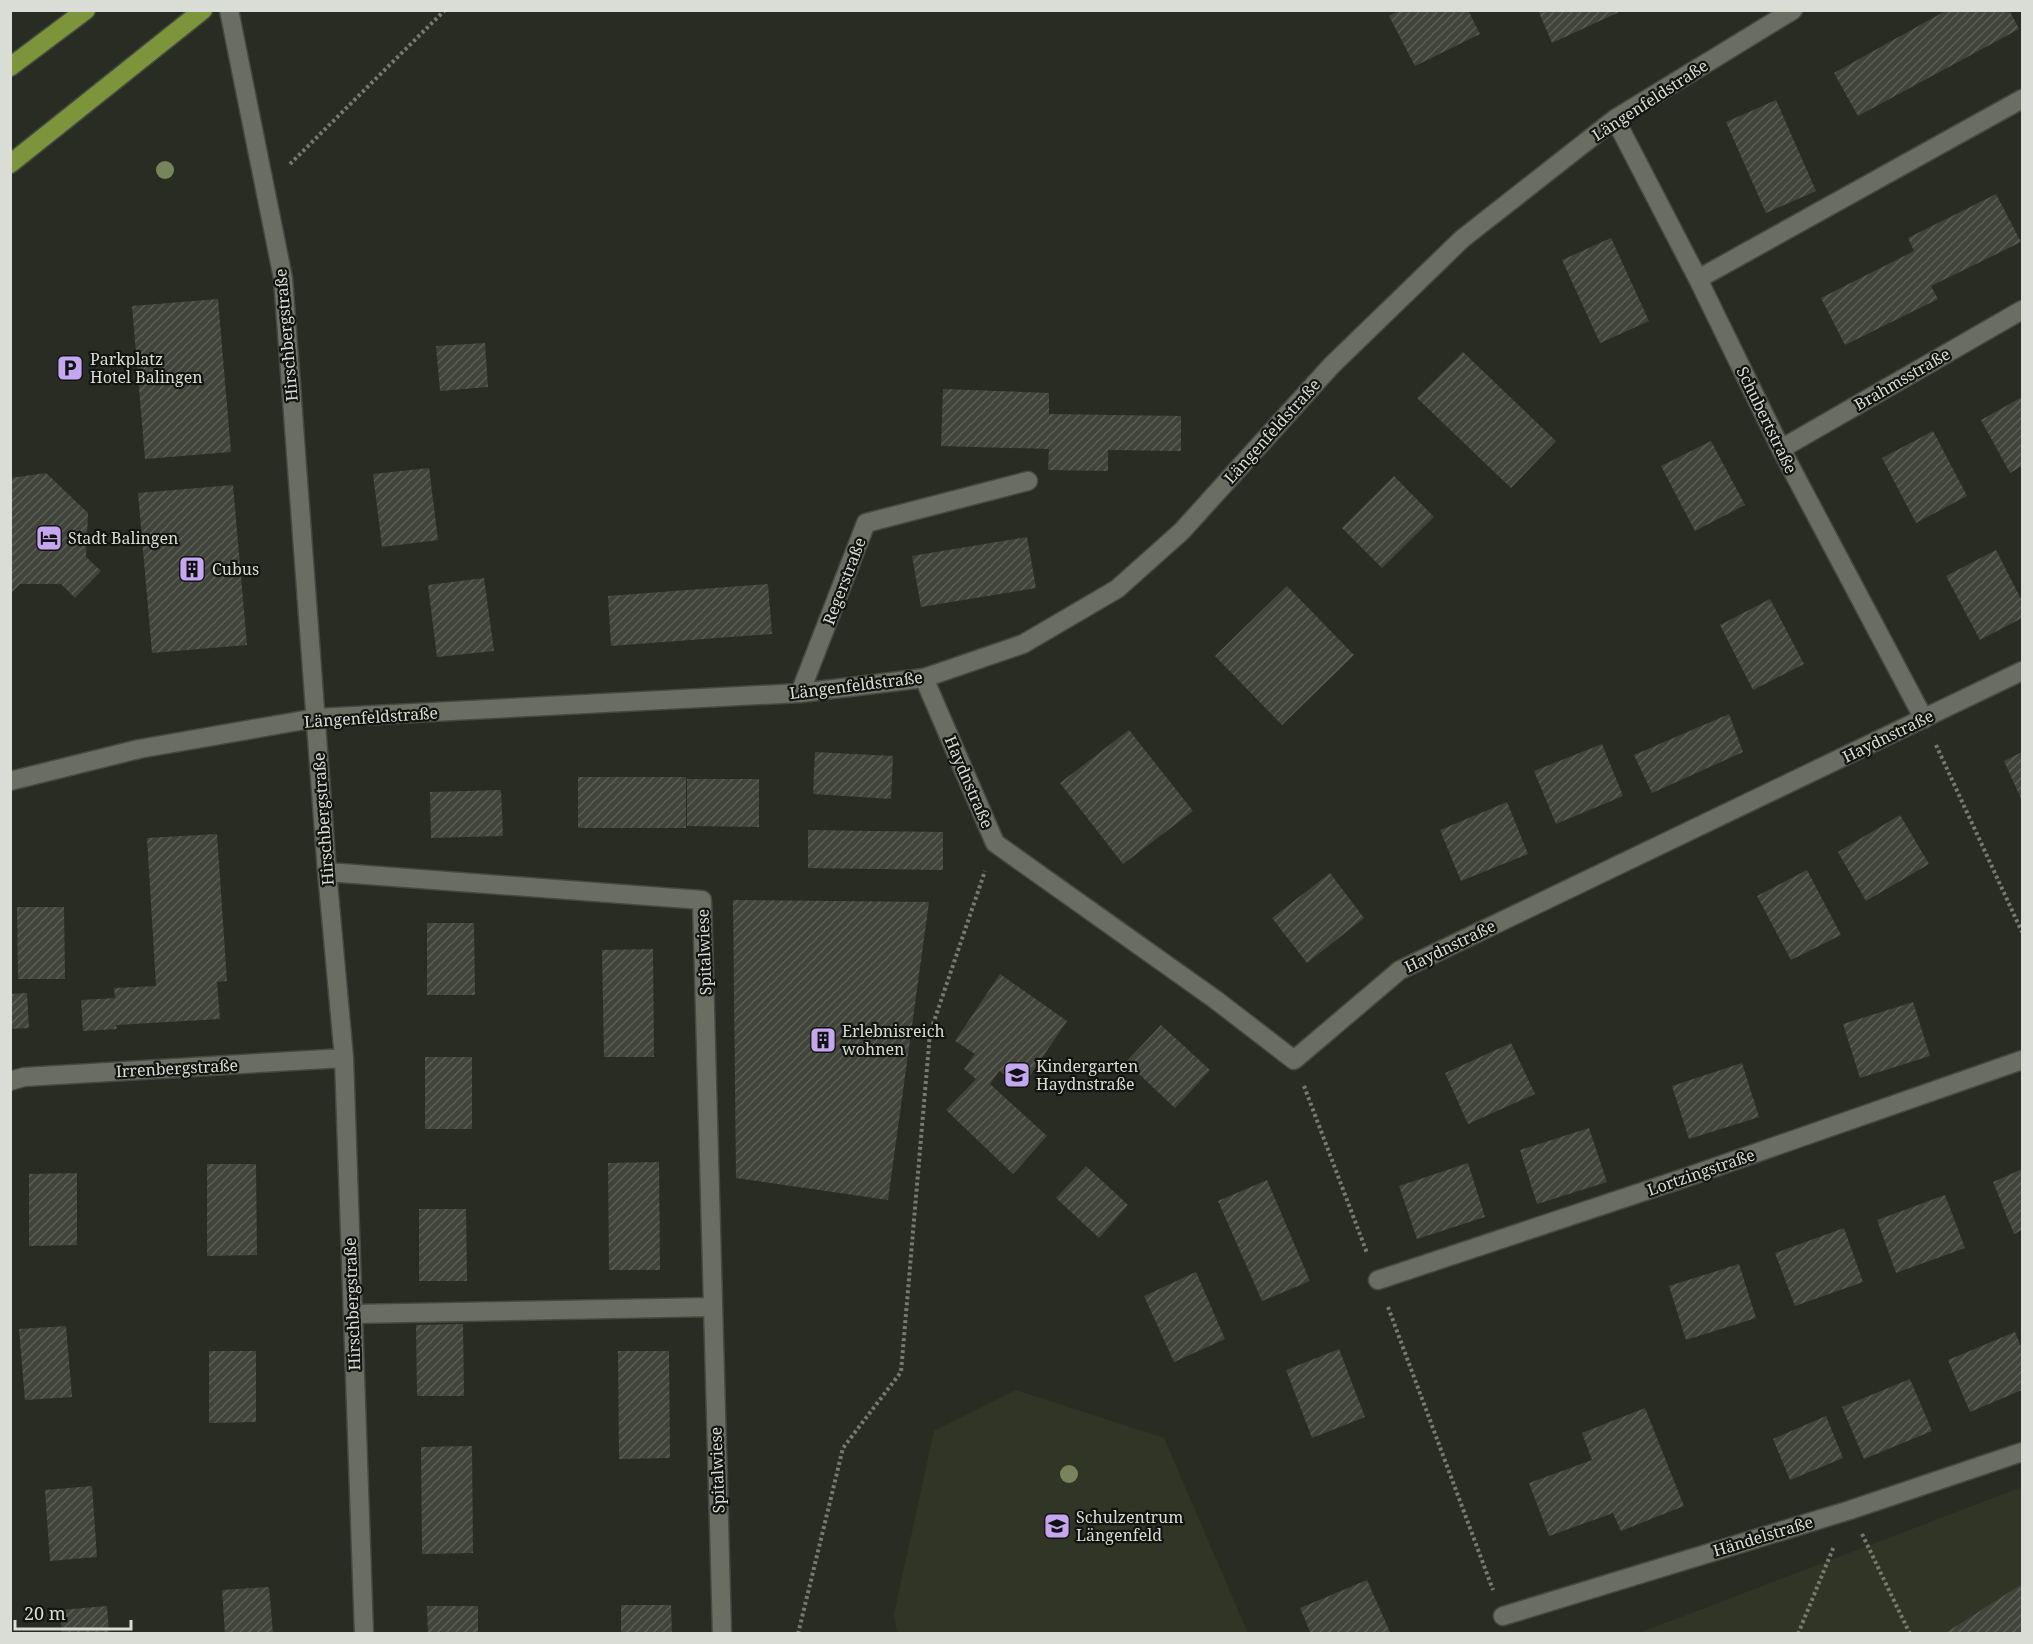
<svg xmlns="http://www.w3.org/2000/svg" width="2033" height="1644" font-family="'Noto Serif',serif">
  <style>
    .built { fill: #303525 }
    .building { fill: url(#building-hatch) }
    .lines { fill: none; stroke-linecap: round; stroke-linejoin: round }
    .minor-casing { stroke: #464941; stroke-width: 21 }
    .highway-casing { stroke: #464941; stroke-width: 21 }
    .path { stroke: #787a72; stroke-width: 4; stroke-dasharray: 3 3; stroke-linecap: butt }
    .minor { stroke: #6a6e62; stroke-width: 18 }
    .highway { stroke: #7c953a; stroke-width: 18 }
    .tree { fill: #78855c }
    .labels { text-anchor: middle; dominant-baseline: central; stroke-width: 4.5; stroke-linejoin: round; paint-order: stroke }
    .street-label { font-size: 16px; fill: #dadcd6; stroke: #121410 }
    .poi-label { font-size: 16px; fill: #dadcd6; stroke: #121410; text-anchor: start }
  </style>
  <defs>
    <pattern id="building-hatch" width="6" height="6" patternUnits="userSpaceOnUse" patternTransform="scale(1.5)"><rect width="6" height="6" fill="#41443a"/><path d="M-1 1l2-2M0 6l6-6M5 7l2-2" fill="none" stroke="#5c5e56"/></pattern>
  </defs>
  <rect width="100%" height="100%" fill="#292c23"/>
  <path class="built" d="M1016 1390 1164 1438 1248 1633H897L894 1614 934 1431Z
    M2022 1487V1633H1639Z"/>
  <path class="building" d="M1400 10H1468L1480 34 1415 66 1389 16Z
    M1538 10H1618L1619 12 1552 43Z
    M1947 10H2009L2019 29 1858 116 1834 73Z
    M1776 100 1816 191 1766 213 1726 122Z
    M1996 194 2021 242 1931 286 1938 299 1845 345 1821 298 1914 251 1908 238Z
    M1611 238 1649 321 1600 343 1562 260Z
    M218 299 231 452 145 459 132 306Z
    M485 343 488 387 440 391 436 346Z
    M1463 352 1556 441 1511 488 1417 398Z
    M943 389 1049 393V414L1181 416V451L1108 450V471L1048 470 1049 449 941 446Z
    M2022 397V466L2010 473 1981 420Z
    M1933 431 1967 496 1916 523 1882 458Z
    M1711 441 1745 505 1695 531 1661 466Z
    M429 468 438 540 382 547 373 474Z
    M46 473 88 513 86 557 101 571 75 598 61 584H20L10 594V478Z
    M1394 476 1434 517 1382 568 1342 528Z
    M233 485 247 645 152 653 138 493Z
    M1027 537 1036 588 921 607 912 556Z
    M1996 550 2022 601V618L1980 640 1946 576Z
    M484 578 494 651 437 657 428 585Z
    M768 584 772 634 611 646 608 596Z
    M1287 586 1354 655 1282 725 1215 656Z
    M1770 599 1804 664 1753 690 1720 625Z
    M1729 714 1743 752 1652 793 1634 755Z
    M1129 730 1193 811 1123 864 1060 783Z
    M1602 744 1623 796 1556 824 1534 771Z
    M815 752 893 756 891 799 813 794Z
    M2022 752V801L2004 761Z
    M578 777H686V828H578Z
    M687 779H759V827L687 826Z
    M501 790 503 836 431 838 430 792Z
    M1507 802 1528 854 1461 881 1440 830Z
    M1900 815 1929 864 1866 901 1838 852Z
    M808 830 943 832V870L808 868Z
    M217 834 227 981 217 982 220 1019 116 1025 117 1029 83 1031 81 1000 115 998 114 988 156 986 147 838Z
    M1807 870 1841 935 1791 960 1757 896Z
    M1330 873 1364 918 1307 963 1272 918Z
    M733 900 929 902 888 1200 736 1178Z
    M17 907H64L65 979H18Z
    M427 923H474L475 995H427Z
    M653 949 654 1057H604L602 950Z
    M1000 974 1067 1021 1022 1087 999 1071 990 1084 1047 1136 1013 1174 946 1110 976 1079 964 1069 975 1054 955 1041Z
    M27 993 29 1028 10 1029V994Z
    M1913 1002 1930 1056 1860 1078 1843 1024Z
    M1161 1025 1210 1070 1175 1108 1126 1062Z
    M1511 1043 1535 1094 1468 1124 1445 1073Z
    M425 1057H472V1129H425Z
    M1742 1063 1759 1117 1689 1139 1672 1086Z
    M1589 1128 1607 1182 1537 1204 1520 1150Z
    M659 1162 660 1270H609L608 1163Z
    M1468 1163 1485 1217 1417 1239 1399 1186Z
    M207 1164H256L257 1255 207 1256Z
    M1086 1166 1128 1205 1099 1238 1056 1198Z
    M2022 1169V1230L2014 1234 1993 1182Z
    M77 1173V1245L29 1246V1174Z
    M1267 1180 1310 1281 1262 1301 1218 1201Z
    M1945 1195 1965 1248 1896 1273 1877 1220Z
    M419 1209H466L467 1281H419Z
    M1844 1228 1863 1282 1795 1306 1775 1253Z
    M1739 1264 1756 1318 1686 1340 1669 1286Z
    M1196 1272 1225 1339 1174 1362 1144 1296Z
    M463 1324 464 1396H417L416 1325Z
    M66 1326 72 1397 25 1400 19 1329Z
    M2015 1332 2022 1349V1390L1970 1412 1948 1360Z
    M1339 1349 1365 1417 1312 1438 1286 1370Z
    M209 1351H256V1422L209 1423Z
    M618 1351H669L670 1458 619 1459Z
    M1910 1379 1932 1431 1864 1459 1842 1407Z
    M1645 1408 1684 1506 1621 1531 1613 1513 1549 1536 1529 1483 1592 1460 1582 1433Z
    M1826 1416 1843 1458 1790 1480 1773 1439Z
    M472 1446 473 1553 422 1554 421 1447Z
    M92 1486 97 1557 50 1561 45 1490Z
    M1367 1580 1390 1632 1311 1634 1300 1608Z
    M2022 1584V1634H1944Z
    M269 1587 273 1634H225L222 1590Z
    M621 1605H671L672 1634H621Z
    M107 1606 109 1634H62L60 1610Z
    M427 1606H478V1634H428Z"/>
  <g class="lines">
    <defs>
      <path id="minor" d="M229 10 283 278 327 872 344 1058 364 1634
        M1615 119 1698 279 1781 449 1924 719
        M1698 279 2022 99
        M1781 449 2022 310
        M924 678 995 843 1216 1000 1294 1060 1400 970 2022 671
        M800 693 866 523 1028 481
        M10 781 139 749 316 718 800 693 924 678 1023 644 1117 589 1182 531 1331 366 1462 239 1615 119 1793 10
        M327 872 702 900 722 1634
        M10 1081 24 1077 344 1058
        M1378 1280 1690 1176 2022 1060
        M353 1314 713 1307
        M1503 1616 1850 1510 2022 1452"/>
      <path id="highway" d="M10 67 86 10
        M10 164 203 10"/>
    </defs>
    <use href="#minor" class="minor-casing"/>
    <use href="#highway" class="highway-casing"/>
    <path class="path" d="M290 164 445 10
      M1936 745 2022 932
      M1304 1086 1367 1253
      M1388 1307 1493 1590
      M1862 1534 1910 1634
      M798 1634 843 1448 901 1372 930 1033 985 871
      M1798 1634 1834 1546"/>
    <use href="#minor" class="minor"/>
    <use href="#highway" class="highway"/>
  </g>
  <g class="tree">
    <circle cx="165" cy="170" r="9"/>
    <circle cx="1069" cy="1474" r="9"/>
  </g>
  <defs>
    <symbol id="parking-square" viewBox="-11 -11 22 22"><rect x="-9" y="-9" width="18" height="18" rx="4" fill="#c5a7f1" stroke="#121410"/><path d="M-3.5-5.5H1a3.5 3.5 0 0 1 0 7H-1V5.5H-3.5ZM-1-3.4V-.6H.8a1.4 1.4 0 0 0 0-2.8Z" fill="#111"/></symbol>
    <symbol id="hotel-square" viewBox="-11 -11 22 22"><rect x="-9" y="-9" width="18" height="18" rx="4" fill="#c5a7f1" stroke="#121410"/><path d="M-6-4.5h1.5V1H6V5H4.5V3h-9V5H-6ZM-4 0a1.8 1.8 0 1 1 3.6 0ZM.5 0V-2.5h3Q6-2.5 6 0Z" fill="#111"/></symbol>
    <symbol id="building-square" viewBox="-11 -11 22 22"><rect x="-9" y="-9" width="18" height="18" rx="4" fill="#c5a7f1" stroke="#121410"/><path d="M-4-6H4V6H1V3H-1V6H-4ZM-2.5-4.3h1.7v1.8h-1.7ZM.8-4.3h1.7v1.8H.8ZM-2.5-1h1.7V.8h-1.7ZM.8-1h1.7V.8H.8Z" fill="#111"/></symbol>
    <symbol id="school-square" viewBox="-11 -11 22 22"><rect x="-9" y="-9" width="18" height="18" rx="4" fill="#c5a7f1" stroke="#121410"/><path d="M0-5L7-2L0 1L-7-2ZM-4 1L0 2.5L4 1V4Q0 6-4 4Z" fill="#111"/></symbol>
  </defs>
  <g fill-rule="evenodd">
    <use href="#parking-square" x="55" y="353" width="30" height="30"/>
    <use href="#hotel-square" x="34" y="523" width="30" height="30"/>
    <use href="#building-square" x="177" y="554" width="30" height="30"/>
    <use href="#building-square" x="808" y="1025" width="30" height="30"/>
    <use href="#school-square" x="1002" y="1060" width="30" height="30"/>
    <use href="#school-square" x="1042" y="1511" width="30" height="30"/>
  </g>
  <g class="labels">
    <g class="street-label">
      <text transform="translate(1650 100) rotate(-33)">Längenfeldstraße</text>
      <text transform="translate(286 335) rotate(-95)">Hirschbergstraße</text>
      <text transform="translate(1902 379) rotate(-30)">Brahmsstraße</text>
      <text transform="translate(1767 420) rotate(64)">Schubertstraße</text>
      <text transform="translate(1272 431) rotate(-48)">Längenfeldstraße</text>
      <text transform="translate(844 581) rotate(-69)">Regerstraße</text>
      <text transform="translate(856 685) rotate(-7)">Längenfeldstraße</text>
      <text transform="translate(371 717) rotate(-4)">Längenfeldstraße</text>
      <text transform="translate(1888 736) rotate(-26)">Haydnstraße</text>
      <text transform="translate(969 782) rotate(67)">Haydnstraße</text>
      <text transform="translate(323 819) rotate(-94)">Hirschbergstraße</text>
      <text transform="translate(1450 946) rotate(-26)">Haydnstraße</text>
      <text transform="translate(704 952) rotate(-92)">Spitalwiese</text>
      <text transform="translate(177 1068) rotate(-3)">Irrenbergstraße</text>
      <text transform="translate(1701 1172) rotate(-19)">Lortzingstraße</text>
      <text transform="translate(352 1304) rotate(-92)">Hirschbergstraße</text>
      <text transform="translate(717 1470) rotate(-92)">Spitalwiese</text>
      <text transform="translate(1763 1536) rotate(-17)">Händelstraße</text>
    </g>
    <g class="poi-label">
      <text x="90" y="359">Parkplatz<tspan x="90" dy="18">Hotel Balingen</tspan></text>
      <text x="68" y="538">Stadt Balingen</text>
      <text x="212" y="569">Cubus</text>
      <text x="842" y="1031">Erlebnisreich<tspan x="842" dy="18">wohnen</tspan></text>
      <text x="1036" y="1066">Kindergarten<tspan x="1036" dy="18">Haydnstraße</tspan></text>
      <text x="1076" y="1517">Schulzentrum<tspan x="1076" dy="18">Längenfeld</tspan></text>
    </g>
  </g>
  <rect width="2033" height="1644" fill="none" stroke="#dadcd6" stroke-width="24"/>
  <path d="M15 1620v9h116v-9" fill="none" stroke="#dadcd6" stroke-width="3"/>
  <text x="24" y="1620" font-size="18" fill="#dadcd6" stroke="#121410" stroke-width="4.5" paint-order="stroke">20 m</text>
</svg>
